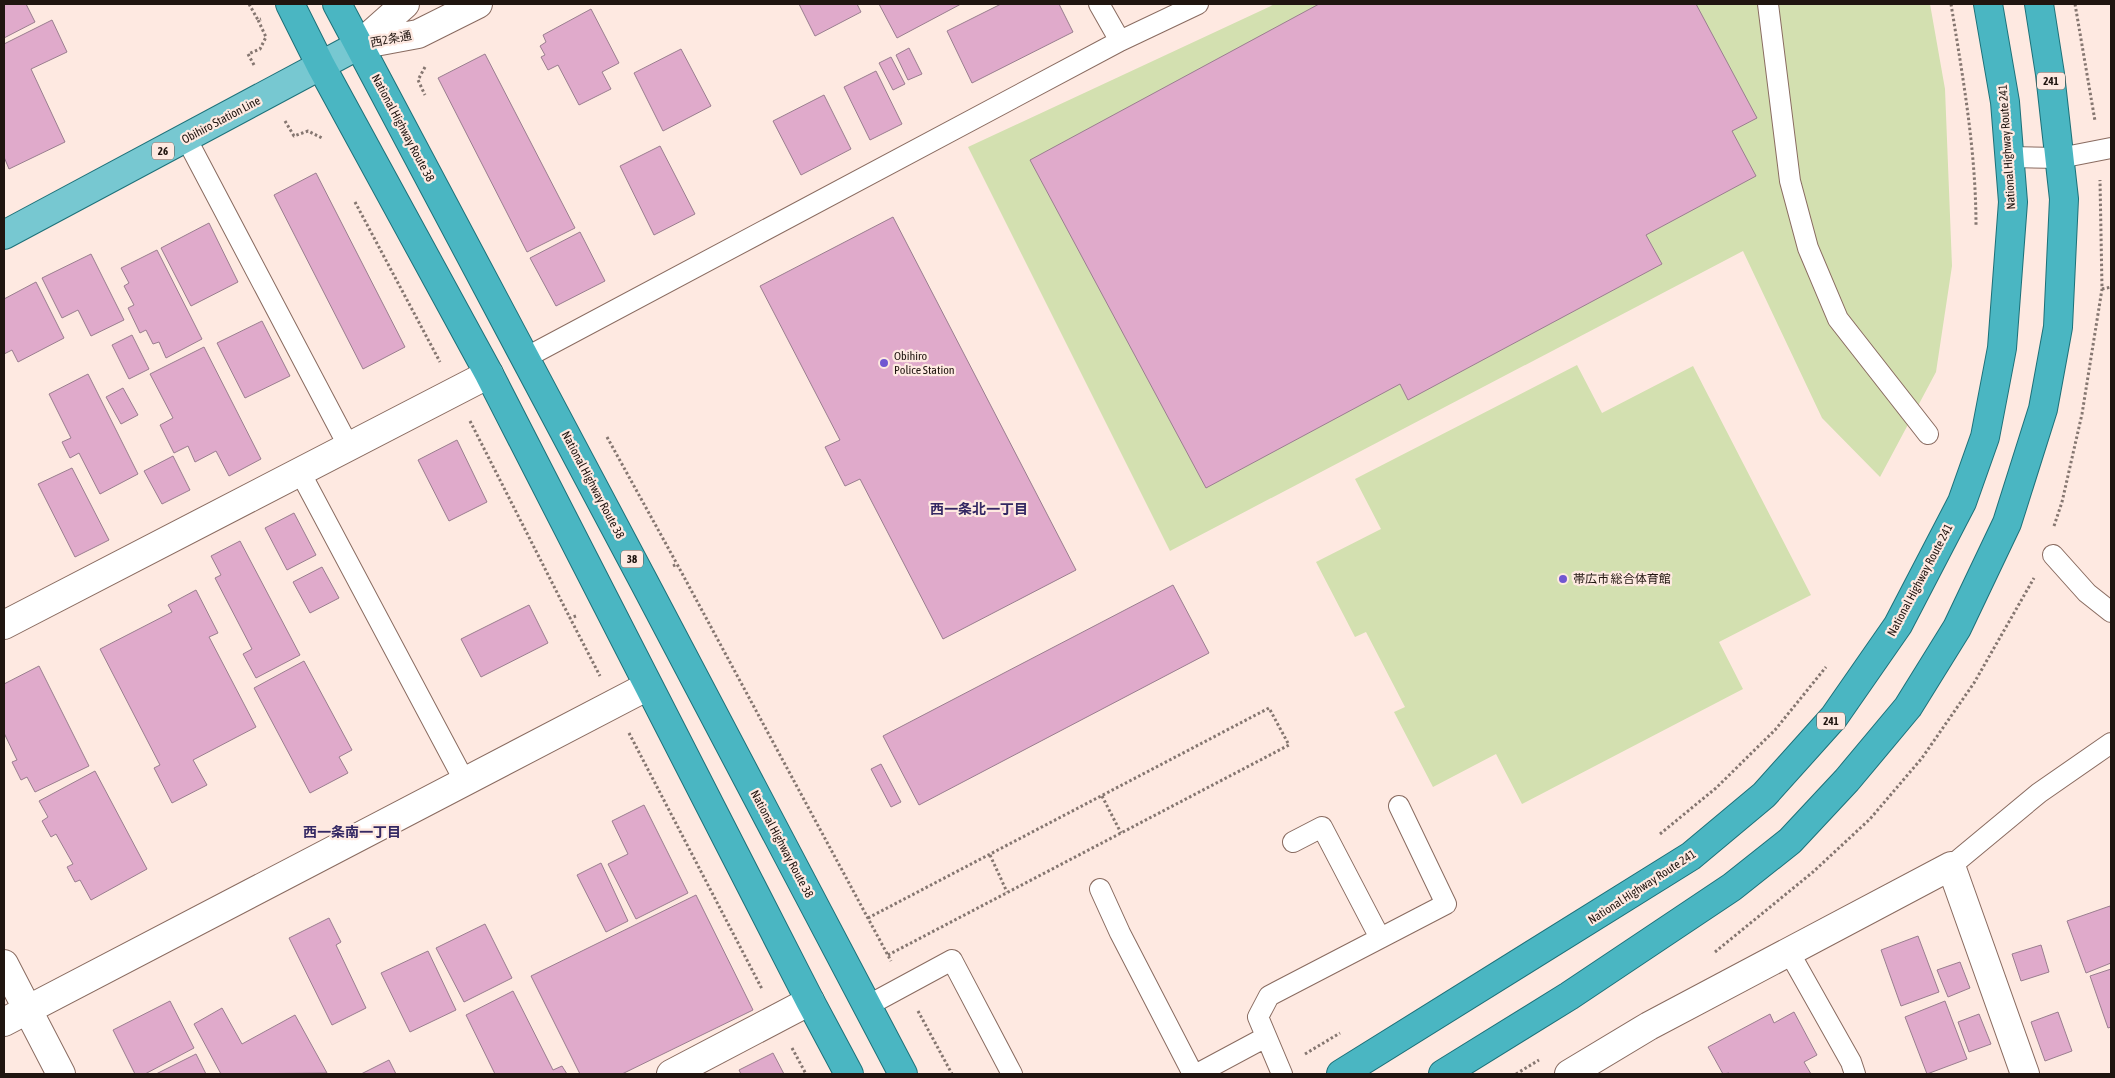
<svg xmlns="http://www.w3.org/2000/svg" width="2115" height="1078" font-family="'Asap Condensed','Noto Sans JP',sans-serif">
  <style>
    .green { fill: #d3e0b0 }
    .building { fill: #e0aacb; stroke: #9a7e8f }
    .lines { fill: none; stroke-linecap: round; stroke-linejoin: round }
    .service-casing { stroke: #896b60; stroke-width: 22 }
    .minor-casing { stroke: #896b60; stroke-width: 30 }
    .primary-casing { stroke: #1d7179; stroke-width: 30 }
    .trunk-casing { stroke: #1d7179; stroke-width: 30 }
    .path { stroke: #857670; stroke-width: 3; stroke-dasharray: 2.5 2.5; stroke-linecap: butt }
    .service { stroke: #fff; stroke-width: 20 }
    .minor { stroke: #fff; stroke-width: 28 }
    .primary { stroke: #77c8d1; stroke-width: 28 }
    .trunk { stroke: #4ab6c2; stroke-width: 28 }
    .poi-dot { fill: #7157d1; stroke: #fee9e1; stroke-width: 2 }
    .labels { text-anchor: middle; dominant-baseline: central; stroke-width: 4.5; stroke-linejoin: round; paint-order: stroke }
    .shield { fill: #fee9e1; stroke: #63554f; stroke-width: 1 }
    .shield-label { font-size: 11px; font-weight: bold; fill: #201510 }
    .street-label { font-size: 12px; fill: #201510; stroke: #fee9e1 }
    .poi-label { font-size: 12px; fill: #201510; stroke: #fee9e1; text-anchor: start }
    .neighbourhood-label { font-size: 14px; font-weight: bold; fill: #342863; stroke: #fee9e1 }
  </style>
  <rect width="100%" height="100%" fill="#fee9e1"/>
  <path class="green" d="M1275 4H1930L1945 89 1952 266 1936 372 1880 477 1822 418 1743 251 1170 551 968 147Z
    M1577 365 1602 413 1693 366 1811 595 1719 642 1743 689 1522 804 1496 754 1433 787 1394 712 1405 707 1366 632 1355 637 1316 562 1381 529 1355 479Z"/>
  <path class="building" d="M4 4H26L35 22 4 38Z
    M799 4H857L861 12 815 36Z
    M879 4H961L897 38Z
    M1001 4H1059L1073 32 972 83 947 31Z
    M1319 4H1696L1757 118 1732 131 1756 176 1646 235 1662 264 1408 400 1400 384 1206 488 1030 160Z
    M591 9 619 63 602 72 611 89 579 105 558 65 548 70 541 57 545 55 540 46 546 42 543 35Z
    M52 20 67 52 31 69 65 142 9 169 4 157V44Z
    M909 48 922 74 908 80 896 55Z
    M681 49 711 106 663 131 634 73Z
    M485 54 575 228 527 252 438 78Z
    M891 57 905 84 893 90 879 63Z
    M876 71 902 124 870 140 844 87Z
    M824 95 851 149 801 175 773 121Z
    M660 146 695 214 654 235 620 166Z
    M316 173 405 347 363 369 274 195Z
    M893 217 1076 570 943 639 860 479 845 486 825 447 840 440 760 286Z
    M209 223 238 282 191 306 161 248Z
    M580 232 605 281 556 306 530 258Z
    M157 250 202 339 166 358 159 342 153 344 146 330 140 333 128 308 134 305 124 286 129 283 121 268Z
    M91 254 124 320 91 336 78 310 62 318 42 278Z
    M36 282 64 338 18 362 12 350 4 354V299Z
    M262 321 290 376 245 398 217 343Z
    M132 335 149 369 129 379 112 345Z
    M204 347 261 459 229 476 216 451 195 462 188 446 174 453 160 425 173 418 150 374Z
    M88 374 138 474 100 494 79 453 70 458 62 442 71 438 49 394Z
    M123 388 138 415 121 424 106 397Z
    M457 440 487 502 449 521 418 460Z
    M173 456 190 490 162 504 144 471Z
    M72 468 109 540 75 557 38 484Z
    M294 513 316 555 287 570 265 528Z
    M240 541 300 655 256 678 243 654 252 649 215 578 221 575 211 556Z
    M322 567 339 598 310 613 293 582Z
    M1173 585 1209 653 919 805 883 736Z
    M196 590 218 633 209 637 256 727 193 760 207 785 172 803 154 768 160 765 100 649 172 612 168 605Z
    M529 605 548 643 481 677 461 639Z
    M304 661 352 750 339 757 348 773 310 793 254 688Z
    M39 666 89 766 35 792 27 777 21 780 12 762 17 760 4 733V684Z
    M881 764 901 802 891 807 871 769Z
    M95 771 147 869 91 900 80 880 75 882 67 867 73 864 56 834 51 837 42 821 48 817 39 801Z
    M644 805 688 893 636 919 608 864 628 854 612 821Z
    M601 863 628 921 606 932 577 875Z
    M696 895 753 1010 622 1074H580L531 976Z
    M2110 906 2111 910V963L2086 973 2067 921Z
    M329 918 341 942 336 945 366 1008 332 1025 289 938Z
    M485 924 512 978 464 1002 436 948Z
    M1918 936 1939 992 1901 1006 1881 950Z
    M2041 945 2049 972 2021 981 2012 954Z
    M428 951 456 1010 410 1032 381 973Z
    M1960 962 1970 988 1948 997 1937 970Z
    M2111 969V1027L2108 1028 2090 976Z
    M513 991 553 1070 562 1066 567 1074H495L466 1015Z
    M170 1001 194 1048 145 1074H135L113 1030Z
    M1945 1001 1967 1059 1927 1074 1905 1017Z
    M222 1008 242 1044 295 1015 327 1073 221 1074 194 1024Z
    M1794 1012 1817 1055 1804 1062 1811 1074H1729V1073L1723 1074 1708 1047 1770 1014 1774 1023Z
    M2058 1012 2072 1051 2045 1061 2031 1022Z
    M1979 1014 1991 1044 1969 1052 1958 1022Z
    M773 1053 784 1074H741L739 1070Z
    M196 1054 206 1074H156Z
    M389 1060 396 1074H361Z"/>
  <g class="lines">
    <defs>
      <path id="service" d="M1768 4 1790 181 1808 248 1838 319 1928 434
        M1120 41 1198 4
        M186 138 349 447
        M2009 157 2060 158 2111 148
        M525 358 1120 41 1099 4
        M300 472 465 782
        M2053 555 2087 593 2111 612
        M1293 842 1322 827 1380 938
        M1951 866 2039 793 2111 743
        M1100 889 1120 933 1193 1074
        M1789 952 1851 1062 1855 1074
        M867 1006 952 960 1012 1074
        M1197 1074 1266 1037
        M1282 1074 1258 1017 1269 996 1446 904 1399 806"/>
      <path id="minor" d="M359 45 418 34 478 4
        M359 45 405 4
        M4 625 489 374
        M4 964 61 1074
        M4 1022 648 686
        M671 1074 810 1001
        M1569 1074 1649 1026 1951 866 2025 1074"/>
      <path id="primary" d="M4 235 359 45"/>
      <path id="trunk" d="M290 4 321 66 489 374 810 1001 849 1074
        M337 4 644 582 903 1074
        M1341 1074 1691 856 1764 795 1834 717 1898 625 1962 502 1985 437 2002 348 2013 202 2005 102 1988 4
        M1443 1074 1569 996 1732 887 1790 841 1847 780 1908 707 1957 628 2007 523 2043 409 2058 327 2064 199 2050 74 2039 4"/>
    </defs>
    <use href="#service" class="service-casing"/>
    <use href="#minor" class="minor-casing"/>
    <use href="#primary" class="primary-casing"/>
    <use href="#trunk" class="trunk-casing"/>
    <path class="path" d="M249 4 258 20
      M1951 4C1963 78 1976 151 1976 226
      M2075 4 2095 121
      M254 65 248 54 260 49 266 37 258 20 261 19
      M425 67 418 80 425 95
      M285 121 294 136 308 131 322 138
      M355 202 440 362
      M2102 289 2111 287
      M470 421 570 618
      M607 437 677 564
      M2054 526 2062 502 2082 414 2102 289 2100 180
      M673 566 677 564 891 961
      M576 616 570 618 600 676
      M629 733 762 989
      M1102 796 1121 833
      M1660 834 1716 788 1775 730 1826 667
      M990 855 1007 892
      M868 918 1269 708 1289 745 888 955
      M1715 952 1813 872 1870 819 1922 758 1974 683 2034 578
      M918 1011 952 1074
      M792 1048 806 1074
      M1305 1054 1340 1033
      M1516 1074 1539 1060"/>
    <use href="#service" class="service"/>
    <use href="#minor" class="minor"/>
    <use href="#primary" class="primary"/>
    <use href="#trunk" class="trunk"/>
  </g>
  <g class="poi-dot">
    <circle cx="884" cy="363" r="5"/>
    <circle cx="1563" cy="579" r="5"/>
  </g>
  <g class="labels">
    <g class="shield">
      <rect x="2037" y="72.5" width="28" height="17" rx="4"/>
      <rect x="152" y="142.5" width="22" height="17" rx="4"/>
      <rect x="621" y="550.5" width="22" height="17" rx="4"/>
      <rect x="1817" y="712.5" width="28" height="17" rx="4"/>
    </g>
    <g class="shield-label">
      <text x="2051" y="81">241</text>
      <text x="163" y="151">26</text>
      <text x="632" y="559">38</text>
      <text x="1831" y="721">241</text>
    </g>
    <g class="street-label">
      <text transform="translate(391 39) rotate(-11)">西2条通</text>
      <text transform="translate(221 120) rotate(-28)">Obihiro Station Line</text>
      <text transform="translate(403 128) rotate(62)">National Highway Route 38</text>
      <text transform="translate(2007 147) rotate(-94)">National Highway Route 241</text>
      <text transform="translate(593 485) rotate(62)">National Highway Route 38</text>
      <text transform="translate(1920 580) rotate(-62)">National Highway Route 241</text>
      <text transform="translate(782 844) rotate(62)">National Highway Route 38</text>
      <text transform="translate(1642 887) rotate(-33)">National Highway Route 241</text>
    </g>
    <g class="poi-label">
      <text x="894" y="356">Obihiro<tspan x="894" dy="14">Police Station</tspan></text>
      <text x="1573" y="579">帯広市 総合体育館</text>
    </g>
    <g class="neighbourhood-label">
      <text x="979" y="509">西一条北一丁目</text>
      <text x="352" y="832">西一条南一丁目</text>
    </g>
  </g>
  <rect width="2115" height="1078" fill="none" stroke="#201510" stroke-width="10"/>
</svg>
